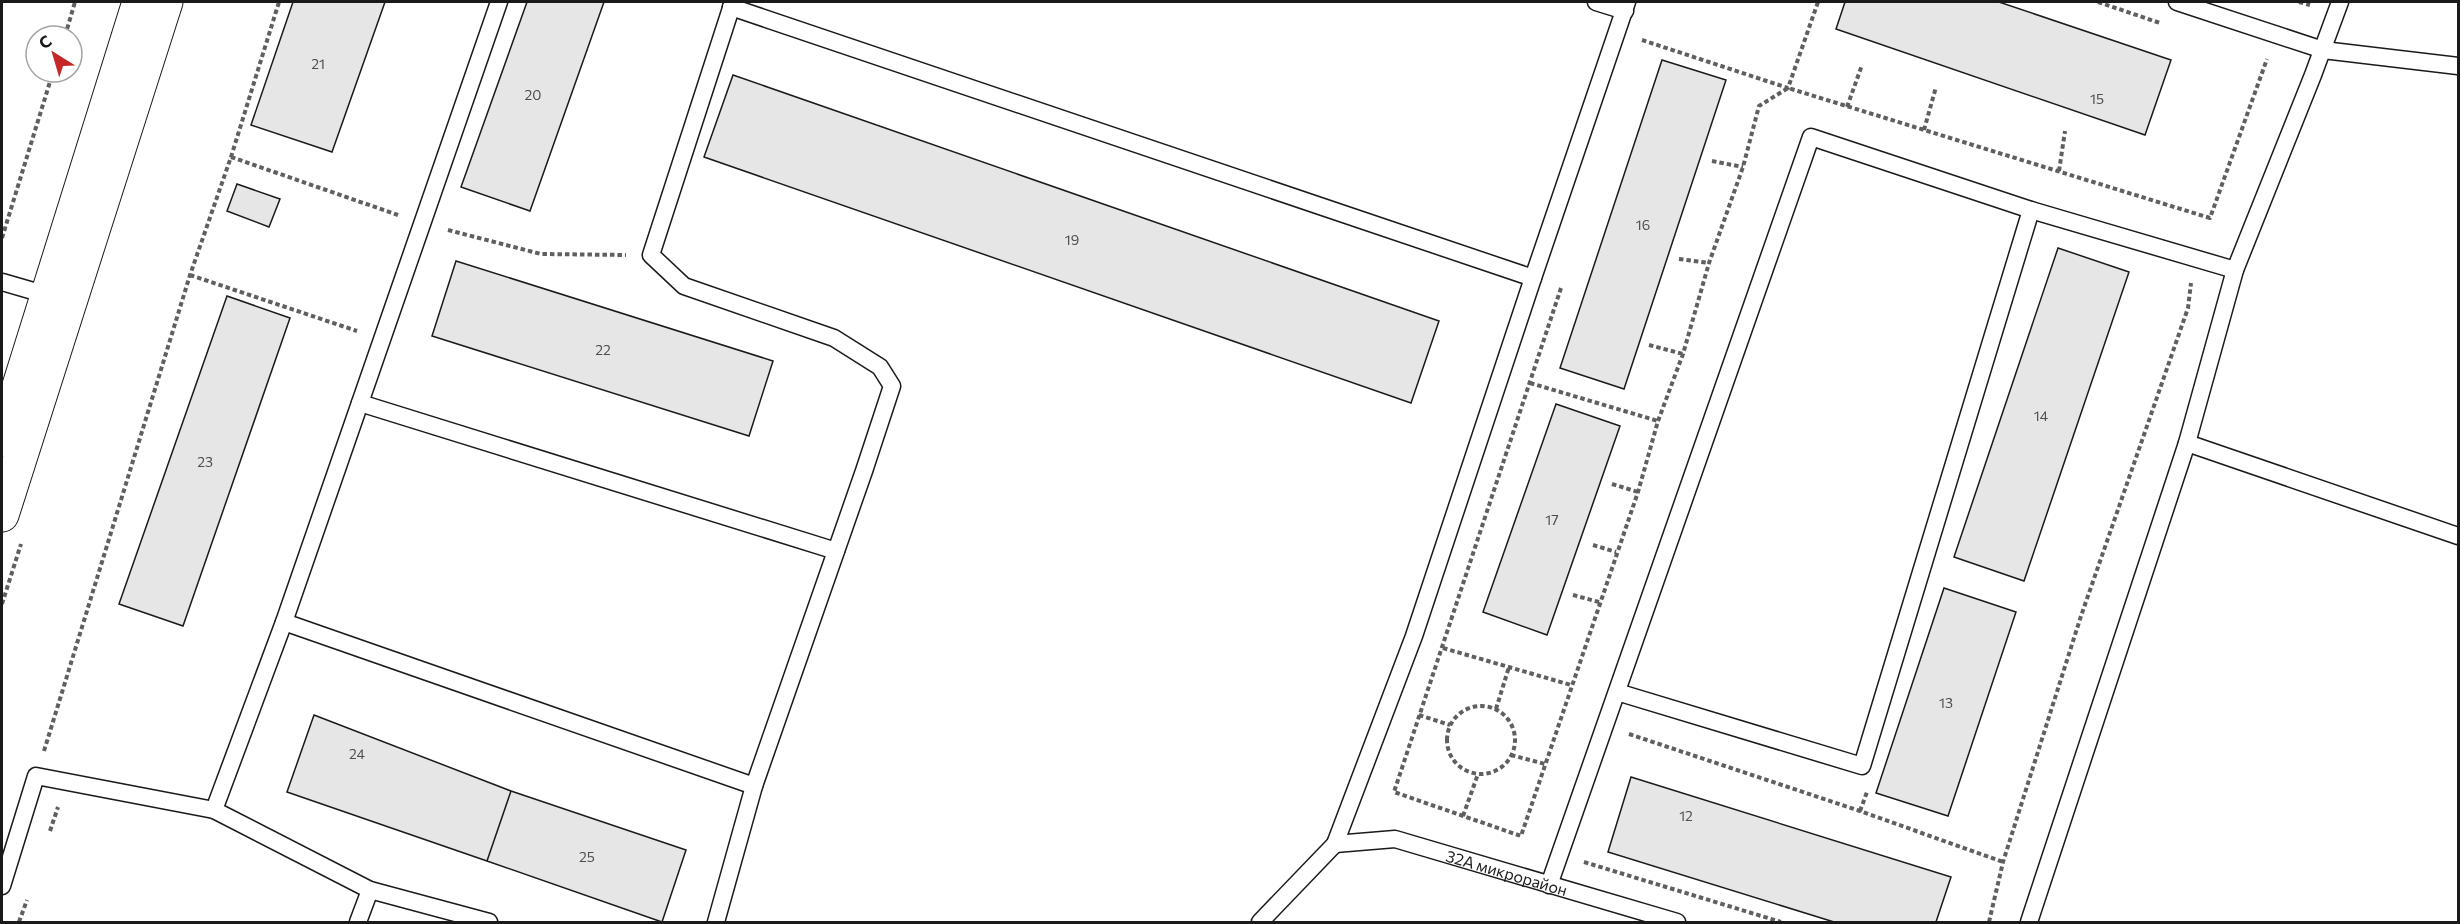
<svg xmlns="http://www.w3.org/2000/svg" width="2460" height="924" font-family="Commissioner,sans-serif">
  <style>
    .building { fill: #e6e6e6; stroke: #1a1a1a; stroke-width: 1.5 }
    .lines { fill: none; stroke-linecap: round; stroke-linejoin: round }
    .service-casing { stroke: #1a1a1a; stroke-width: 19 }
    .secondary-casing { stroke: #1a1a1a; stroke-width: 35 }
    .path { stroke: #5f5f5f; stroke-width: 4; stroke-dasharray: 4.5 3; stroke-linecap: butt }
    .service { stroke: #fff; stroke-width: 16 }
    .secondary { stroke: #fff; stroke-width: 33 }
    .labels { text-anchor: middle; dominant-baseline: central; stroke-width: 4.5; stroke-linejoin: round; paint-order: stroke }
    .number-label { font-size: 14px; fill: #4d4d4d }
    .street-label { font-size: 16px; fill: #1a1a1a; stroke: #fff }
  </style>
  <rect width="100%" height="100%" fill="#fff"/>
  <path class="building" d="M293 2H385L332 152 251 125Z
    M527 2H604L530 211 461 187Z
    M1845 2H1999L2171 60 2145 135 1836 29Z
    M1662 60 1726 80 1624 389 1560 368Z
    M733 75 1439 321 1411 403 704 157Z
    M237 184 280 199 269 227 227 211Z
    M2058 248 2129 272 2024 581 1954 557Z
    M456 261 773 361 749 436 432 336Z
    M227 296 290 318 183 626 119 604Z
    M1556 404 1620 426 1547 635 1483 612Z
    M1944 588 2016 612 1948 816 1876 793Z
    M314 715 511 791 487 861 287 792Z
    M1631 777 1951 877 1936 922H1834L1608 852Z
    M511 791 686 850 662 922 487 861Z"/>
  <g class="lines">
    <defs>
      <g id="service">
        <path d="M499 2 284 622 754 786"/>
        <path d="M1596 2 1625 11"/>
        <path d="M2177 2 2323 50 2458 66"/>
        <path d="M731 7 1533 278"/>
        <path d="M2031 210 2235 270"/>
        <path d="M2 282 47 295"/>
        <path d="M360 403 836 551"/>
        <path d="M2187 443 2458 536"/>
        <path d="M214 810 370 890 489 922"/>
        <path id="s1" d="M1335 844 1395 839 1677 922"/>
        <path d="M1549 885 1811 137 2031 210 1862 766 1617 692"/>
        <path d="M2 886 36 776 214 810 284 622"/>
        <path d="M358 922 370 890"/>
        <path d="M716 922 754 786 864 471 892 386 880 367 834 338 684 286 651 255 733 2"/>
        <path d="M1260 922 1335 844 1414 636 1533 278 1627 2"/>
        <path d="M2029 922 2187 443 2235 270 2313 75 2340 2"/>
      </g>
      <path id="secondary" d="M2 440 139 2
        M2 515 166 2"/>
    </defs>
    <use href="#service" class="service-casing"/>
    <use href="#secondary" class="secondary-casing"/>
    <path class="path" d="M2098 2 2160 23
      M2299 2 2310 5
      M65 36 75 2
      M1642 40 1788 88 1818 2
      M1847 107 1862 65
      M1924 130 1936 87
      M231 157 398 215
      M1712 161 1743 167
      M2059 171 2065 131
      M448 230 541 254 626 255
      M2 238 53 72
      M1679 259 1709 263
      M190 275 357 331
      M1561 288 1394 792 1521 836 1638 492 1658 421 1683 354 1709 263 1743 167 1759 106 1788 88 2210 218 2267 59
      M1649 345 1683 354
      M1530 383 1658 421
      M1612 484 1638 492
      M1593 545 1616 552
      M1573 595 1599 602
      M2 604 21 544
      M1443 648 1571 685
      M1447 740a34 34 0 1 1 68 0a34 34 0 1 1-68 0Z
      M1496 709 1509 667
      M1419 715 1450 725
      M1629 734 1860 811 2003 862
      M44 751 190 275 231 157 279 2
      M1511 755 1545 764
      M1860 811 1867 792
      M1463 816 1478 774
      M50 831 58 807
      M1584 862 1781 922
      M19 922 27 900
      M1989 922 2003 862 2081 616 2188 308 2191 283"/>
    <use href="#service" class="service"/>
    <use href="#secondary" class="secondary"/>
  </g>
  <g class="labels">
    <g class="number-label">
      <text x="318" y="63">21</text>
      <text x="533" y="94">20</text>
      <text x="2097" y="98">15</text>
      <text x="1643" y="224">16</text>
      <text x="1072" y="239">19</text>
      <text x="603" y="349">22</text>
      <text x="2041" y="415">14</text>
      <text x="205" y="461">23</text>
      <text x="1552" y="519">17</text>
      <text x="1946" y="702">13</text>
      <text x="357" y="753">24</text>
      <text x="1686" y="815">12</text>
      <text x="587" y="856">25</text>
    </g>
    <g class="street-label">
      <text stroke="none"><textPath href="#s1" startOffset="177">32А микрорайон</textPath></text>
    </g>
  </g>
  <rect width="2460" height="924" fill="none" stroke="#1a1a1a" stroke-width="6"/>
  <g transform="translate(54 54) rotate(323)"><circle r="28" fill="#ffffff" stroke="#a3a3a3" stroke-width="1.5"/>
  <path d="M0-4.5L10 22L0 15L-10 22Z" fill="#c62828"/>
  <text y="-9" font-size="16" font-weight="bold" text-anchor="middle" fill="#1a1a1a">С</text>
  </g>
</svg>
